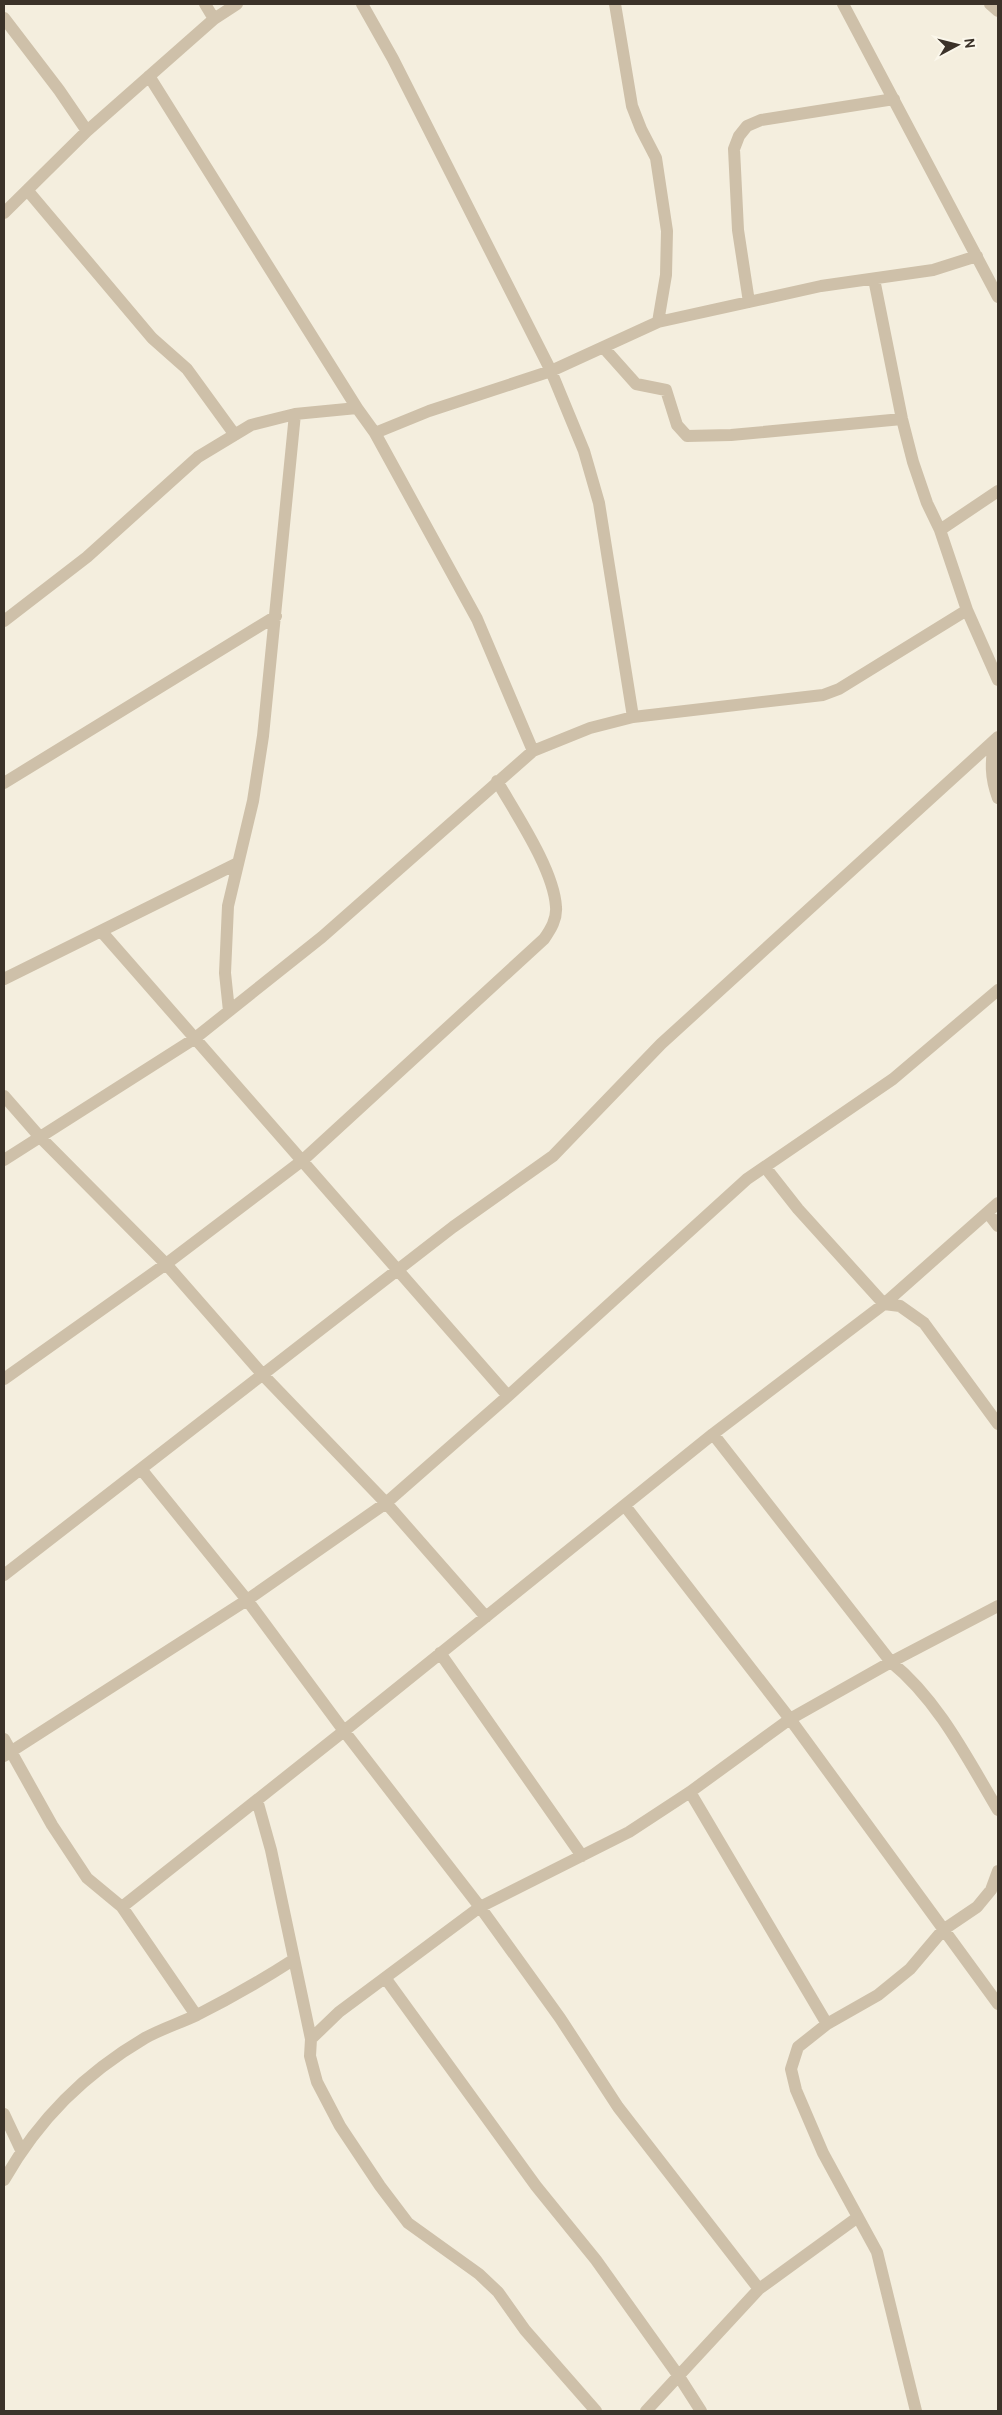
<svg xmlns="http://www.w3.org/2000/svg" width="1002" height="2415" font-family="Cabin,sans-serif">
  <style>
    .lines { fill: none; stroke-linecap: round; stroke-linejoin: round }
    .minor { stroke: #cec0a9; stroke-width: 12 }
  </style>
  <rect width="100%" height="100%" fill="#f4eede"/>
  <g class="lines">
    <path class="minor" d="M205 4 214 19
      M362 4 393 59 551 371 584 451 599 503 633 717
      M615 4 632 106 641 129 656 158 667 231 666 275 658 322
      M843 4 998 297
      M990 4 998 11
      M4 18 59 90 87 131
      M149 76 357 408
      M28 191 152 338 187 369 235 435
      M4 213 87 131 214 19 237 4
      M874 279 902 419 913 462 927 503 940 530 967 610 998 680
      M749 302 738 230 734 149 739 136 747 126 761 120 894 99
      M603 347 636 384 666 390 677 425 687 436 731 435 902 419
      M375 433 477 619 533 751
      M940 530 998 491
      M4 621 87 557 198 457 251 425 295 414 357 408 375 433 429 411 551 371 658 322 821 286 933 270 977 256
      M994 741C991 762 990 777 998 798
      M4 783 276 616
      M101 931 508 1396
      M4 979 236 864
      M229 1011 225 973 228 906 253 801 263 736 295 414
      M4 1096 39 1136 166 1264 263 1375 386 1503 486 1617
      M4 1160 194 1039 322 937 533 751 590 728 633 717 823 695 839 689 967 610
      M765 1167 798 1209 884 1304 900 1306 924 1323 998 1424
      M988 1213 998 1226
      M4 1379 166 1264 303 1160 544 939C551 929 557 919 556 907 554 870 516 814 497 781
      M713 1434 891 1662C938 1700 967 1758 998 1810
      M141 1469 247 1600 344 1731 480 1907 560 2018 618 2107 759 2289
      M625 1506 790 1719 998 2004
      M4 1575 453 1227 553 1156 661 1044 998 737
      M440 1653 582 1856
      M4 1739 52 1825 87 1878 122 1907 196 2015
      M4 1756 247 1600 386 1503 508 1396 747 1179 893 1079 998 990
      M690 1792 827 2024
      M257 1800 271 1850 311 2039 310 2056 317 2082 340 2126 380 2186 408 2223 479 2274 498 2292 525 2330 596 2411
      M122 1907 344 1731 713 1434 884 1304 998 1203
      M386 1979 536 2186 596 2260 678 2375 701 2411
      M311 2039 339 2012 480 1907 629 1832 690 1792 790 1719 891 1662 998 1606
      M4 2114 21 2150
      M4 2180C39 2119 84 2074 145 2038 161 2029 180 2023 197 2015 231 1998 262 1980 293 1960
      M646 2411 759 2289 858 2217
      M916 2411 877 2252 823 2153 796 2090 791 2069 798 2047 827 2024 878 1995 910 1969 943 1930 977 1907 991 1890 998 1871"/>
  </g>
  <rect width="1002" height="2415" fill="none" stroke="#3b3229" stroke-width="10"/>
  <g transform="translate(957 45) rotate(83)" stroke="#fbf7eb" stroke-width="4" paint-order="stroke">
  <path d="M0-4L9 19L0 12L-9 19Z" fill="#3b3229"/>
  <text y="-8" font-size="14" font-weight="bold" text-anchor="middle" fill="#3b3229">N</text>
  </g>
</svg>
